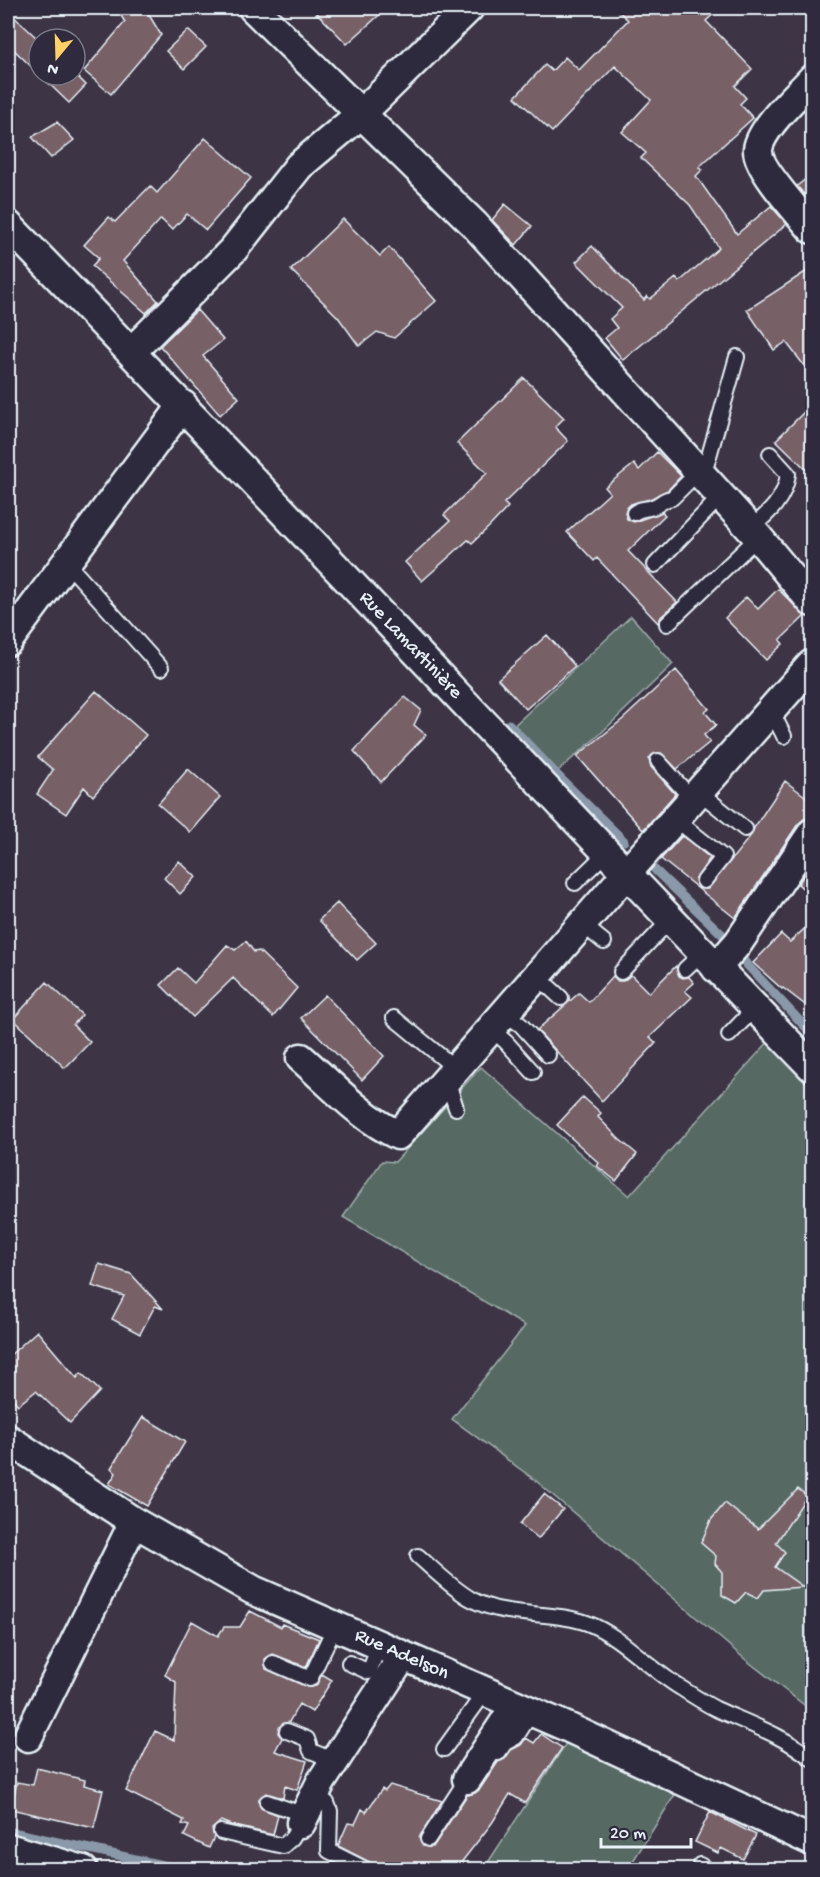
<svg xmlns="http://www.w3.org/2000/svg" width="820" height="1877" font-family="'Gochi Hand',sans-serif">
  <style>
    .green { fill: #566a63; stroke: #9faeae; stroke-width: 1.5 }
    .lines { fill: none; stroke-linecap: round; stroke-linejoin: round }
    .stream { stroke: #8a99aa; stroke-width: 9 }
    .building { fill: #776066; stroke: #e8f1f8; stroke-width: 1.5 }
    .service-casing { stroke: #e8f1f8; stroke-width: 18 }
    .minor-casing { stroke: #e8f1f8; stroke-width: 33 }
    .service { stroke: #2f2a3d; stroke-width: 14 }
    .minor { stroke: #2f2a3d; stroke-width: 28 }
    .labels { text-anchor: middle; dominant-baseline: central; stroke-width: 6; stroke-linejoin: round; paint-order: stroke }
    .street-label { font-size: 20px; fill: #e8f1f8; stroke: #2f2a3d }
  </style>
  <rect width="100%" height="100%" fill="#3d3545"/>
  <filter id="ink" filterUnits="userSpaceOnUse"><feTurbulence type="fractalNoise" baseFrequency=".0167" numOctaves="2"/><feDisplacementMap in="SourceGraphic" scale="12" xChannelSelector="R" yChannelSelector="G"/><feConvolveMatrix kernelMatrix="1 2 1 2 8 2 1 2 1" color-interpolation-filters="sRGB"/></filter>
  <g filter="url(#ink)">
    <path class="green" d="M631 616 673 664 598 736 551 777 507 732Z
      M769 1041 812 1086V1711L746 1660 535 1480 452 1419 525 1326 343 1217 382 1161 395 1162 481 1067 629 1196Z
      M567 1742 676 1793 628 1869 483 1870Z"/>
    <g class="lines">
      <path class="stream" d="M509 724 563 781 624 841
        M655 870 728 940 748 966 812 1034
        M8 1831 185 1870"/>
    </g>
    <path class="building" d="M116 8H145L161 35 111 94 84 71 125 22Z
      M312 8H387L347 44Z
      M615 8H720L706 21 752 69 735 86 746 98 740 104 753 118 699 167 702 170 696 176 737 234 771 206 787 224 623 360 605 338 617 328 610 319 622 308 576 262 592 246 644 300 647 296 650 299 676 278 679 282 719 248 690 205 641 158 646 153 622 132 651 100 615 66 552 132 515 97 545 65 552 71 565 57 579 70 628 20Z
      M8 11 39 40V74L8 44Z
      M188 30 206 47 184 69 166 51Z
      M75 74 86 85 69 103 40 75Z
      M57 122 74 140 51 158 32 137Z
      M205 138 251 178 206 230 187 214 172 230 161 219 123 261 158 301 146 313 92 266 99 258 84 245 109 217 115 222 150 186 157 193Z
      M813 173V203H812L797 186Z
      M505 204 532 226 516 245 492 220Z
      M343 219 380 256 389 247 436 301 394 338 377 332 359 346 338 317 291 270Z
      M813 267V377L786 342 774 350 747 310Z
      M197 310 223 340 203 356 239 398 220 415 160 346Z
      M524 378 564 418 555 427 568 441 504 503 508 507 489 527 472 543 468 540 422 581 405 562 450 521 444 515 487 473 457 443Z
      M813 403V476L776 440Z
      M657 452 681 476 668 490 650 499 631 504 626 509 625 513 627 519 634 522 662 512 665 515 628 551 677 602 661 617 658 623 597 558 594 561 567 532 610 493 605 487 634 464 639 470Z
      M778 589 805 616 780 640 783 644 766 660 725 618 746 597 758 609Z
      M547 635 575 666 526 709 498 679Z
      M676 670 709 709 705 712 716 725 704 735 710 742 677 769 661 753 652 755 649 759 651 767 675 794 643 830 577 756 623 719Z
      M96 691 146 735 93 796 84 787 66 814 37 794 53 770 38 757Z
      M405 697 421 710 414 725 426 735 381 782 354 751Z
      M188 769 220 797 190 832 158 804Z
      M785 781 813 802V817L804 819 798 824 735 918 661 859 682 836 710 858 695 880 699 888 708 889 752 834 754 828Z
      M179 861 196 877 180 894 164 878Z
      M813 862V897L798 884Z
      M337 903 376 943 357 960 319 920Z
      M813 921V1011L783 988 782 989 753 963 781 934 790 942Z
      M246 941 254 952 259 951 297 988 273 1017 233 978 193 1017 161 985 178 968 194 983 227 945 235 950Z
      M676 966 679 976 683 978 689 977 694 983 685 991 692 997 650 1037 656 1043 602 1101 537 1030 579 993 589 1002 613 976 618 981H623L631 975 649 993Z
      M47 982 82 1015 73 1025 90 1042 65 1068 13 1019Z
      M325 995 384 1056 362 1080 301 1018Z
      M583 1097 601 1113 598 1117 619 1139 637 1154 616 1181 597 1166 599 1163 557 1125Z
      M99 1264 131 1274 163 1309 155 1306 140 1334 112 1319 124 1296 92 1286Z
      M37 1331 77 1378 81 1373 100 1391 70 1423 36 1391 18 1405 8 1393V1357Z
      M143 1417 185 1442 147 1506 109 1484 116 1473 111 1468Z
      M798 1489 807 1496 776 1543 785 1552 775 1567 803 1587 764 1590 758 1598 746 1592 736 1603 722 1595V1572L715 1564 716 1556 701 1543 711 1520 725 1503 758 1529Z
      M544 1494 563 1509 538 1539 520 1524Z
      M250 1611 281 1627 282 1624 319 1639 306 1667 273 1654 265 1659 266 1669 307 1687 316 1686 322 1674 332 1680 312 1712 299 1704 289 1722 282 1724 279 1728 278 1733 282 1738 275 1751 307 1761 297 1790 285 1786 283 1798 266 1793 259 1799 261 1808 278 1815 273 1835 231 1825 221 1821 212 1829 214 1837 209 1848 184 1836 189 1826 182 1824 184 1820 126 1791 155 1731 174 1740 176 1682 165 1675 192 1621 218 1636 224 1627H240Z
      M541 1734 562 1748 525 1803 510 1794 492 1823 456 1869H383L338 1846 348 1823 355 1824 362 1809 366 1812 382 1789 385 1791 390 1785 442 1801 419 1838 423 1846 433 1847 467 1795 475 1793 480 1789 498 1762 505 1759 511 1750 521 1745 526 1738 534 1743Z
      M37 1768 85 1780 84 1785 103 1790 94 1828 11 1809 17 1782 33 1785Z
      M710 1812 756 1835 743 1859 721 1848 718 1853 695 1842Z"/>
    <g class="lines">
      <defs>
        <path id="service" d="M634 513C641 507 645 510 653 507 661 504 663 499 672 498L707 463 737 357
          M750 529C769 513 785 499 788 474L770 454
          M66 562 161 668
          M655 565 721 496
          M667 624 758 537
          M767 714 776 720 784 736
          M658 761 692 799
          M698 791 745 829
          M674 818 723 857 704 881
          M575 883 606 853
          M582 924 604 942
          M685 969 702 953
          M621 972 670 920
          M537 976 561 998
          M504 1013 521 1025 548 1055
          M394 1018 456 1069
          M491 1029 506 1042 533 1072
          M729 1035 755 1008
          M447 1079 456 1108
          M418 1556C434 1570 453 1589 471 1599 506 1619 550 1610 587 1623 622 1636 649 1669 681 1688 692 1695 704 1703 716 1709 749 1724 785 1736 812 1759
          M273 1663 310 1679 335 1626
          M349 1663 369 1672 379 1646
          M287 1731 307 1739 311 1751 335 1761
          M444 1749 485 1692
          M498 1753 505 1743 516 1737 532 1712
          M314 1796 327 1803 330 1811 329 1851 367 1870
          M267 1802 305 1815
          M221 1832 283 1846 292 1838 301 1823
          M428 1839 467 1779
          M700 1865 707 1870"/>
        <g id="minor">
          <path d="M253 8 474 224 758 537 812 602"/>
          <path d="M812 79C798 95 761 127 758 149 756 167 800 214 812 229"/>
          <path id="s1" d="M8 225C278 503 543 788 812 1067"/>
          <path d="M131 352 233 250 299 166 362 113 469 8"/>
          <path d="M8 641 183 405"/>
          <path d="M716 968 738 943 812 833"/>
          <path d="M301 1058C331 1084 361 1118 398 1135L626 874 812 664"/>
          <path id="s2" d="M8 1439 134 1522 253 1590 567 1727 812 1841"/>
          <path d="M28 1737 134 1522"/>
          <path d="M467 1779 516 1705"/>
          <path d="M301 1823 321 1782 403 1656"/>
          <path d="M8 1848 83 1870"/>
        </g>
      </defs>
      <use href="#service" class="service-casing"/>
      <use href="#minor" class="minor-casing"/>
      <use href="#service" class="service"/>
      <use href="#minor" class="minor"/>
    </g>
  </g>
  <g class="labels">
    <g class="street-label">
      <text stroke="none"><textPath href="#s1" startOffset="582">Rue Lamartinière</textPath></text>
      <text stroke="none"><textPath href="#s2" startOffset="450">Rue Adelson</textPath></text>
    </g>
  </g>
  <rect width="820" height="1877" fill="none" stroke="#2f2a3d" stroke-width="30"/>
  <rect x="15" y="15" width="790" height="1847" fill="none" stroke="#e8f1f8" stroke-width="2" filter="url(#ink)"/>
  <g transform="translate(57 57) rotate(199)"><circle r="28" fill="#2f2a3d" stroke="#797a88" stroke-width="1.5"/>
  <path d="M0-4.5L10 22L0 15L-10 22Z" fill="#ffd166"/>
  <text y="-9" font-size="16" font-weight="bold" text-anchor="middle" fill="#e8f1f8">N</text>
  </g>
  <path d="M601 1838v9h90v-9" fill="none" stroke="#e8f1f8" stroke-width="3"/>
  <text x="610" y="1838" font-size="18" fill="#e8f1f8" stroke="#2f2a3d" stroke-width="4.5" paint-order="stroke">20 m</text>
</svg>
